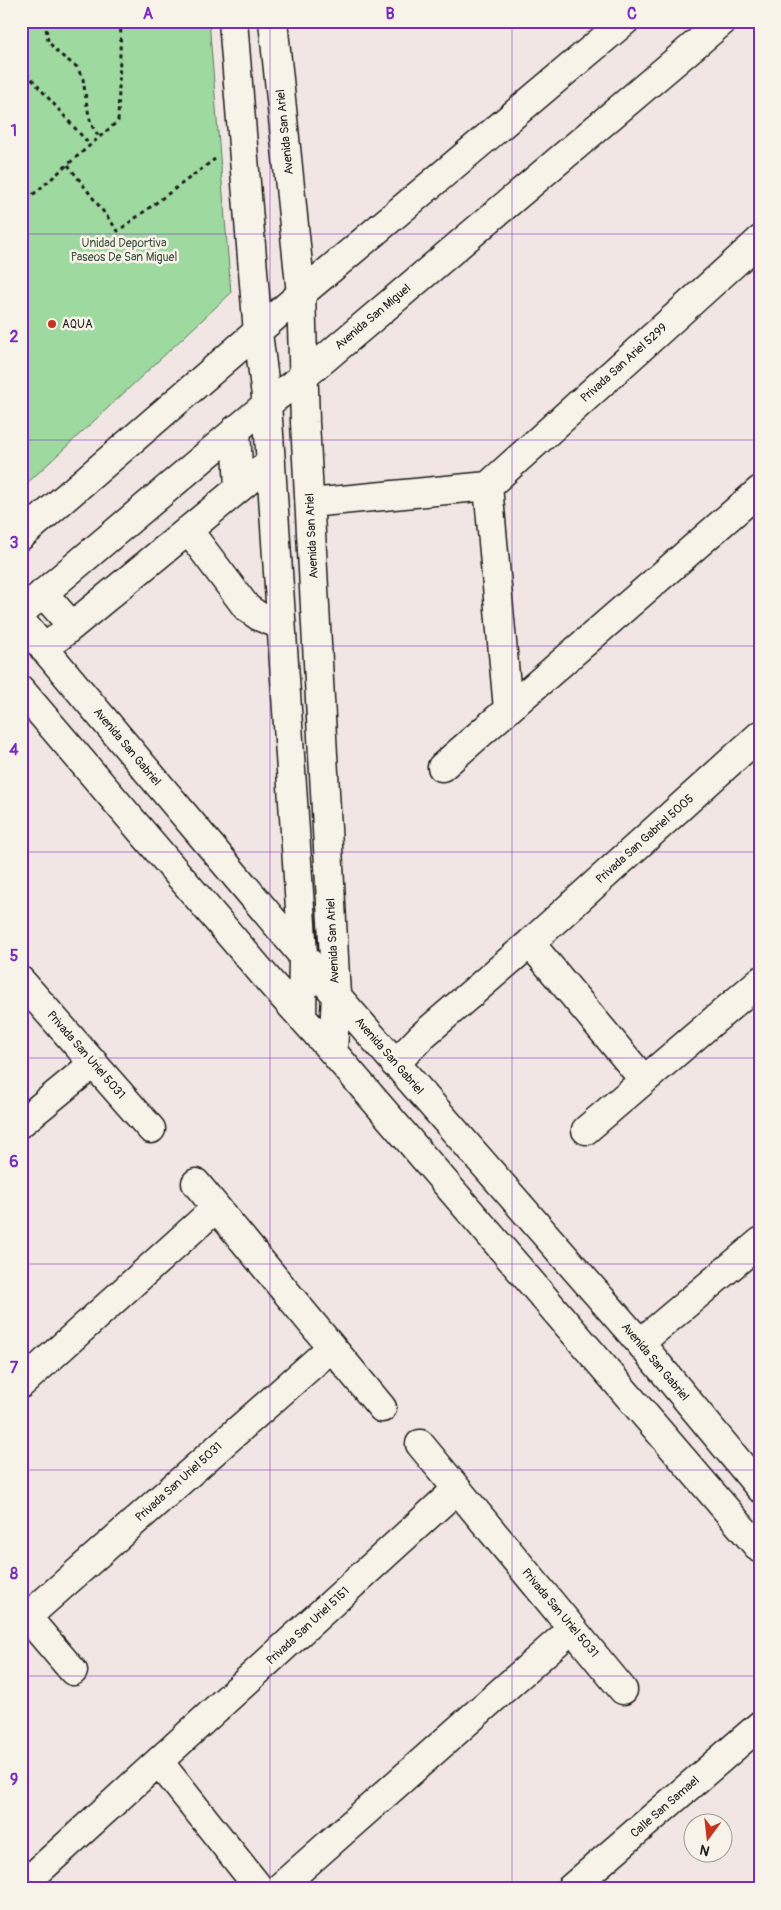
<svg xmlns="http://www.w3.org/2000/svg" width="781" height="1910" font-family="Pangolin,sans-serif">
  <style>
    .green { fill: #9ed9a0; stroke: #5d7a5e }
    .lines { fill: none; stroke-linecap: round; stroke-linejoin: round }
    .minor-casing { stroke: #1c1c1c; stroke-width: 31 }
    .major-casing { stroke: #1c1c1c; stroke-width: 31 }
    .path { stroke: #1c1c1c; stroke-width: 3; stroke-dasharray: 4 4; stroke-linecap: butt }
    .minor { stroke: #f7f3e8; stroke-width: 28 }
    .major { stroke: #f7f3e8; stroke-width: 28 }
    .grid { fill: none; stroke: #7b2cbf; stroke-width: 1; stroke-opacity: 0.55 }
    .poi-dot { fill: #c8321e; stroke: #f7f3e8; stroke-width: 2 }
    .labels { text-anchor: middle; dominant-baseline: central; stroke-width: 5; stroke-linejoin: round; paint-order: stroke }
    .street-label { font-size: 12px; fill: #1c1c1c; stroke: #f7f3e8 }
    .park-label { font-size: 12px; fill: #435544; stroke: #f7f3e8 }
    .poi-label { font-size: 12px; fill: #1c1c1c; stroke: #f7f3e8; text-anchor: start }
    .neatline { fill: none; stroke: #7b2cbf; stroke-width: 2 }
    .grid-label { font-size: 16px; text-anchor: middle; font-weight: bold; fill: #7b2cbf }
  </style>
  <rect width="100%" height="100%" fill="#f1e6e4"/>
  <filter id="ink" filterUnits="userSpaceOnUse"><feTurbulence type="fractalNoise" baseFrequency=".02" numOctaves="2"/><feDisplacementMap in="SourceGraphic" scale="10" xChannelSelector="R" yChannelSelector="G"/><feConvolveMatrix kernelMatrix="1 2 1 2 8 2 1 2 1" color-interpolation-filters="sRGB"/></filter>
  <g filter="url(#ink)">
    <path class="green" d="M21 21H209L231 293 21 489Z"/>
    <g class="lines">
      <defs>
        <path id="minor" d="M233 21 258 333 267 404 303 954 302 1018
          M273 21 301 294 305 422 336 995 333 1052
          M236 429 239 488
          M488 486 508 709
          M310 503 488 486 760 240
          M188 530 247 608 260 617 281 625
          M43 593 72 626
          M21 621 336 995 640 1343 760 1488
          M44 649 271 462
          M21 690 270 982 333 1052 760 1549
          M442 767 760 490
          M530 943 644 1080
          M21 981 151 1129
          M395 1064 422 1036 530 943 760 735
          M21 1123 94 1063
          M586 1130 760 981
          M196 1183 382 1408
          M640 1343 760 1242
          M21 1384 216 1208
          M420 1444 623 1690
          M21 1610 73 1671
          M27 1617 331 1348
          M159 1762 260 1889
          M21 1887 457 1489
          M278 1889 572 1629
          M570 1889 760 1725"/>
        <path id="major" d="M21 536 301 294 625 21
          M21 612 267 404 303 377 723 21"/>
      </defs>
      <use href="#minor" class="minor-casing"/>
      <use href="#major" class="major-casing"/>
      <path class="path" d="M45 21 48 41 58 53 77 67 83 79 87 106 91 124 99 137
        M21 67 90 145
        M68 165 118 231 215 159
        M21 205 118 121 121 21"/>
      <use href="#minor" class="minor"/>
      <use href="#major" class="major"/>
    </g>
  </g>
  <path class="grid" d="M270 21V1889M512 21V1889M21 234H760M21 440H760M21 646H760M21 852H760M21 1058H760M21 1264H760M21 1470H760M21 1676H760"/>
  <circle class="poi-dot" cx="52" cy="324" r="5"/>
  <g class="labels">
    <g class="street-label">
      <text transform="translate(285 132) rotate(-96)">Avenida San Ariel</text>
      <text transform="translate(373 317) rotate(-40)">Avenida San Miguel</text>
      <text transform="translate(624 363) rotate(-42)">Privada San Ariel 5299</text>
      <text transform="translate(312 536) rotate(-93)">Avenida San Ariel</text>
      <text transform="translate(127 747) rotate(50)">Avenida San Gabriel</text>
      <text transform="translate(645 839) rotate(-42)">Privada San Gabriel 5005</text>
      <text transform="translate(333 941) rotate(-93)">Avenida San Ariel</text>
      <text transform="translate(86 1055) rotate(49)">Privada San Uriel 5031</text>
      <text transform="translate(389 1056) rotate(49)">Avenida San Gabriel</text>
      <text transform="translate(655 1362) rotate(50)">Avenida San Gabriel</text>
      <text transform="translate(179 1482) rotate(-42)">Privada San Uriel 5031</text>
      <text transform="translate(560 1613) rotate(50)">Privada San Uriel 5031</text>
      <text transform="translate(308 1626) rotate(-43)">Privada San Uriel 5151</text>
      <text transform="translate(665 1807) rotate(-41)">Calle San Samael</text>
    </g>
    <g class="park-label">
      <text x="124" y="243">Unidad Deportiva<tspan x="124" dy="14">Paseos De San Miguel</tspan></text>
    </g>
    <g class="poi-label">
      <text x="62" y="324">AQUA</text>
    </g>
  </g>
  <rect width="781" height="1910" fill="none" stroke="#f7f3e8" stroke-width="55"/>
  <g transform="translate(708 1838) rotate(195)"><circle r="24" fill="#f7f3e8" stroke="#9f9d96"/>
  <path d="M0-4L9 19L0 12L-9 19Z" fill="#c8321e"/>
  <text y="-8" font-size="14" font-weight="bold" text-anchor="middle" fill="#1c1c1c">N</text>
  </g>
  <rect x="28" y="28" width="726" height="1854" class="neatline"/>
  <g class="grid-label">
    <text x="148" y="19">A</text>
    <text x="390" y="19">B</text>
    <text x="632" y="19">C</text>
    <text x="14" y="136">1</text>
    <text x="14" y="342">2</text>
    <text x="14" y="548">3</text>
    <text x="14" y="755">4</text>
    <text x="14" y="961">5</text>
    <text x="14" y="1167">6</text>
    <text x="14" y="1373">7</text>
    <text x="14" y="1579">8</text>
    <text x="14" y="1785">9</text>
  </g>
</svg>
